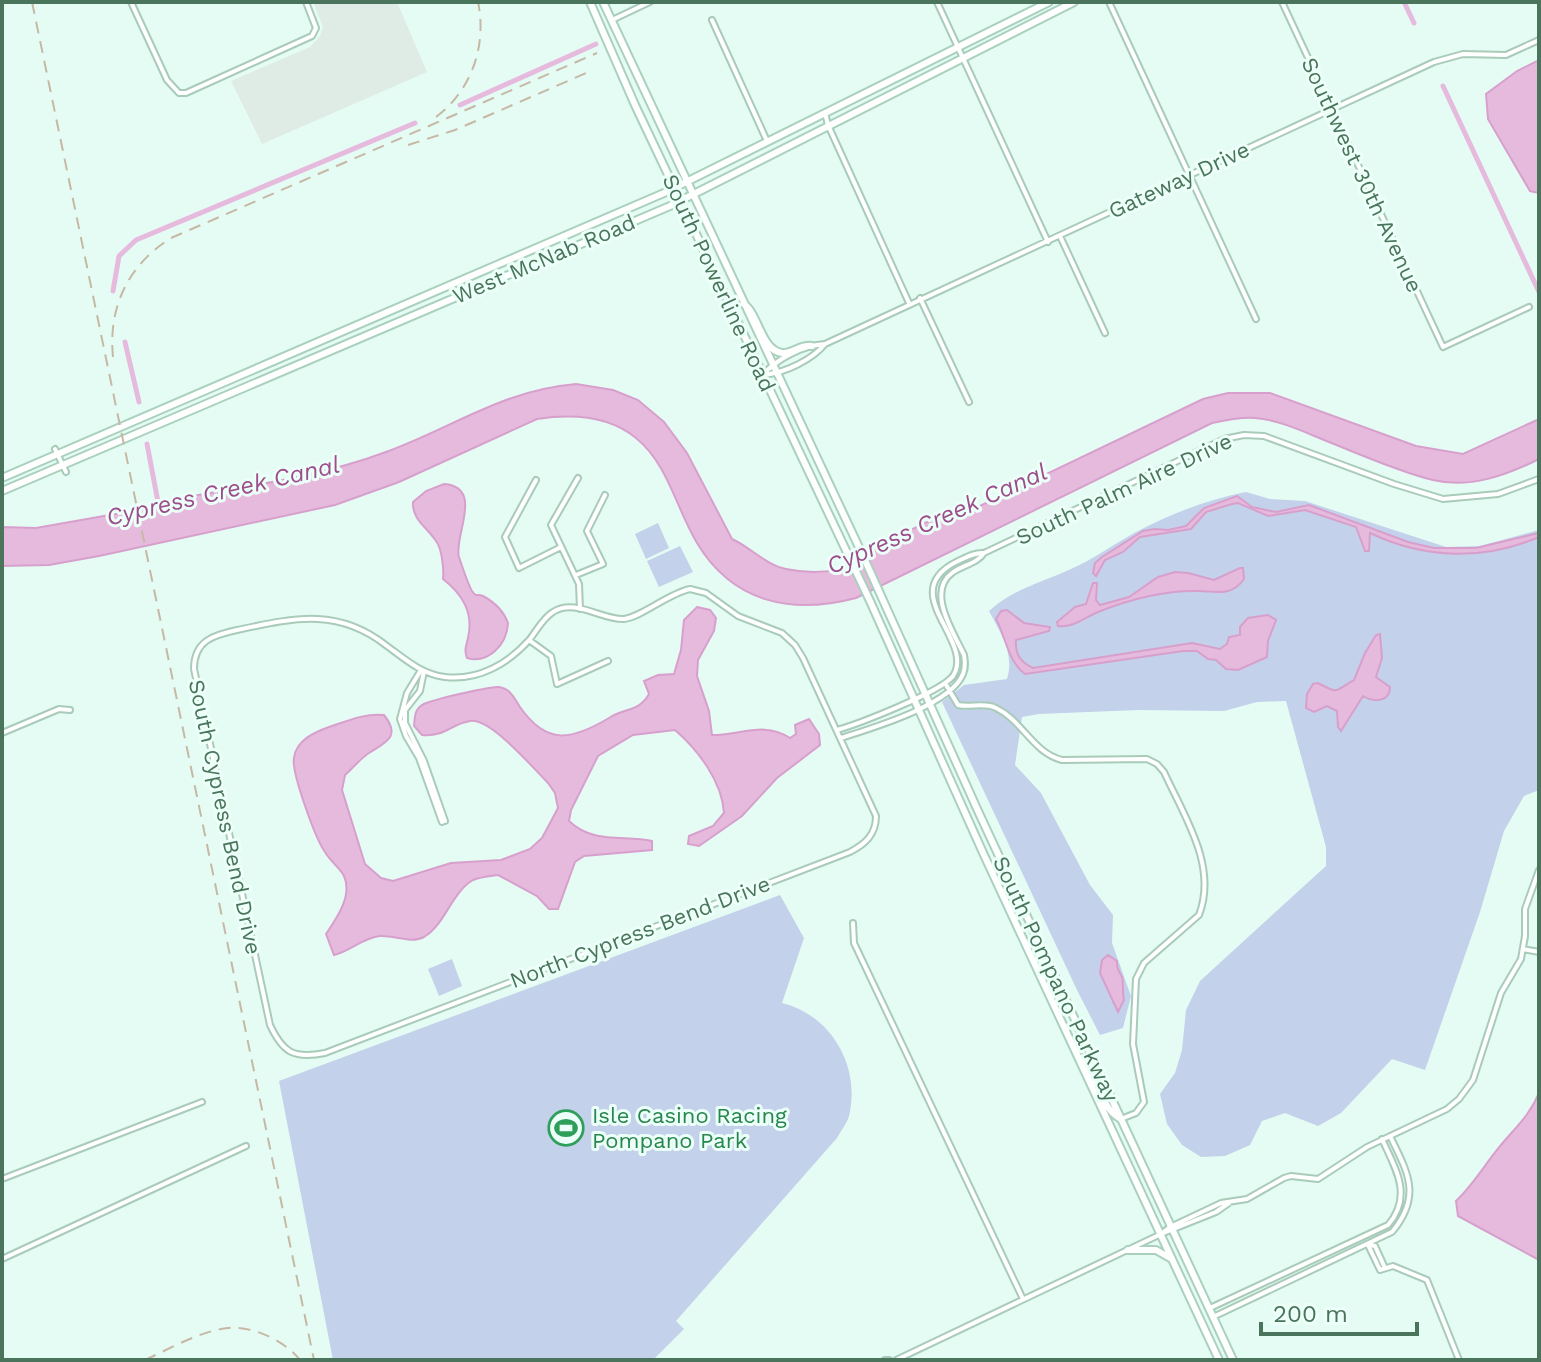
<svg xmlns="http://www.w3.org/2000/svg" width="1541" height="1362" font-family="'Work Sans',sans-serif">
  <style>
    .industrial { fill: #dfece6 }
    .green { fill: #c4d1ea }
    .water { fill: #e6badd; stroke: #d7a0cc; stroke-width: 2 }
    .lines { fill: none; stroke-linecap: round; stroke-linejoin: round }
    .canal { stroke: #e6badd; stroke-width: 5 }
    .street-casing { stroke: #a9cbba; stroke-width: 8 }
    .secondary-casing { stroke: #a9d1bd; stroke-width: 10 }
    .street { stroke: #fff; stroke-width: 4 }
    .secondary { stroke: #fff; stroke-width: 6 }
    .rail { stroke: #c6b8a4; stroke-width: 2; stroke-dasharray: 12 8; stroke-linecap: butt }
    .labels { text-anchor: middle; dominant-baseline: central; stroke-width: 6; stroke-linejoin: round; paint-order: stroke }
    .street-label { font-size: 22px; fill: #4a755c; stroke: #ecfff8 }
    .leisure-label { font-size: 22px; fill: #27864d; stroke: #ecfff8; text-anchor: start }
    .water-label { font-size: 24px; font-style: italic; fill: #9d4d8b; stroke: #ecfff8 }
  </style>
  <rect width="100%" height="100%" fill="#e5fcf4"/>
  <path class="industrial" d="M313 2H397L427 72 262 144 231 81 310 47 320 36 323 27Z"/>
  <path class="green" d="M1246 492 1270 499 1305 501 1446 547 1480 546 1539 530V790L1524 796 1504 831 1480 912 1425 1070 1392 1059 1341 1113 1318 1126 1285 1113 1262 1121 1250 1145 1225 1156 1201 1157 1182 1145 1167 1124 1160 1094 1175 1073 1182 1050 1186 1010 1200 981 1326 866V847L1286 701 1257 702 1224 711 1138 710 1039 714 1022 717 1015 765 1041 793 1090 885 1113 915 1112 943 1131 996 1123 1028 1100 1035 1077 990 942 702 964 685 1007 679C1015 654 1000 632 989 611 1013 589 1043 582 1071 569 1094 559 1114 544 1136 532 1172 513 1207 500 1246 492Z
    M658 523 669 548 646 559 635 534Z
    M680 546 693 572 659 587 647 561Z
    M780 895 804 938 782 1003C831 1015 861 1066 849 1116 847 1123 841 1131 837 1138L676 1321 684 1329 653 1360H333L279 1081Z
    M452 959 462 986 439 996 428 969Z"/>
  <path class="water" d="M1539 60V193L1530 191 1488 119 1486 94 1517 71Z
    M576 384 613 390 638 400 664 422 687 453 732 539C750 547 766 565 786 569 815 575 862 573 878 546L949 511 961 515 1203 399 1228 393H1270L1416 446 1463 454 1539 419V459C1507 475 1470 489 1433 480 1399 472 1357 453 1324 440 1302 431 1279 420 1255 418 1240 417 1226 420 1212 423L856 598C792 615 733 603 697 543 676 508 668 464 636 438 608 415 570 414 537 419L399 482 335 505 99 556 49 565 2 566V527L36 528 132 511 158 502C234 488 314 479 386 452 452 428 503 390 576 384Z
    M444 484C485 487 453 537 459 557 461 563 469 586 472 591 477 598 476 593 483 596 494 602 504 612 508 623 507 645 488 664 467 658 464 649 466 647 468 638 474 612 462 594 443 579 444 569 442 549 436 541 427 527 412 520 413 502L426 491Z
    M1237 496 1252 507 1276 512 1309 505 1408 542 1434 548H1476L1539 533V537C1483 561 1425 559 1370 533L1369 551H1365L1356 527 1305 510 1268 516 1238 503 1232 504 1206 512 1191 529 1140 537 1123 552 1105 560 1096 576 1093 573 1095 563 1102 557 1143 531 1155 529 1168 530 1186 526 1204 508Z
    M1240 568H1243L1244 579C1232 596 1218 592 1200 591 1165 590 1130 599 1098 612 1084 618 1073 628 1058 626L1057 622 1075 607 1086 604 1093 583H1097L1096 600 1100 605 1129 597 1158 577 1175 572 1188 573 1214 580Z
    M697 607 710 610 716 618 714 631 698 660 697 676 709 711 712 735C741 735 764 721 790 738L796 734 795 725 809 719 819 734 820 745 777 778 742 816 699 846 688 844 689 836 713 826 724 813C722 781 698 750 675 730L633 735 598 756 571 810 569 821C593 844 623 835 652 841V850L584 856 575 862 558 909H549L537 896 498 875C491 876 480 877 473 880 451 893 445 925 424 937 411 944 394 935 380 936 362 938 351 951 334 955L326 934C336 919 353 896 344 876 340 868 330 861 325 852 316 840 291 772 294 758 296 740 315 732 329 727 347 721 365 713 384 715 401 736 387 742 369 753 360 759 353 768 345 775L342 790 365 864 381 878 393 881 451 863 501 860 530 849 542 838 558 808 555 793 548 783C533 768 491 718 470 721 451 724 445 737 422 735L414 726C415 718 414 710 422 705 430 700 491 686 499 687 511 689 514 698 520 707 547 746 572 740 609 718 624 708 639 712 649 694L644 681 658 675 674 674 681 650 684 620Z
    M1007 610 1024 623 1050 627 1049 631 1016 640C1015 654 1020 662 1033 668L1192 643 1220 649 1227 644 1229 637 1240 635V627L1248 618 1268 615 1276 620 1268 641 1267 657 1238 670 1226 669 1216 660 1208 659 1197 651H1183L1025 674C1008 662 1006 637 996 619L1001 611Z
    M1380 634 1382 658 1376 677 1390 687C1390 703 1373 702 1363 696L1341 731 1338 727 1337 711 1327 706 1314 712 1306 708 1307 694 1313 684 1318 683C1339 694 1333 692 1354 680L1365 653 1376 635Z
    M1108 955 1117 961C1116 969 1119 970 1122 977 1124 984 1122 992 1124 1000L1118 1012 1100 973 1102 960Z
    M1539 1093V1260L1458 1216 1456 1201C1474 1184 1485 1164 1501 1145 1515 1128 1530 1115 1539 1093Z"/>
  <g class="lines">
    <path class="canal" d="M1404 2 1414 23
      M1443 86 1539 292
      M460 105 596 44
      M113 291 119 256 136 240 415 123
      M125 342 139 402
      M147 444 158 502"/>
    <defs>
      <path id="street" d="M131 2 167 80 179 93H186L312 36 316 28 306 2
        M937 2 1048 242
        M1109 2 1256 319
        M1282 2 1443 347 1529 307
        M612 20 650 2
        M712 20 767 141
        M825 113 828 125 909 303
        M1060 236 1105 333
        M920 298 969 402
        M763 375C776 359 804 345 825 344L1434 62 1463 54 1506 55 1539 40
        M765 375C786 372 812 360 825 344
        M55 449 66 472
        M578 478 551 525 579 584 580 609
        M536 480 505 537 519 568 561 547
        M576 575 603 564 587 531 605 495
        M690 589 706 593 738 616 782 633 795 645 803 658 876 816C876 835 865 844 850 852L325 1053C294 1059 283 1053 270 1025L194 669C194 641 213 635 237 630 294 618 338 607 387 646 405 659 421 674 445 677 478 681 508 664 530 639 537 630 543 618 553 612 575 598 602 620 624 619 642 617 667 594 690 589Z
        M529 640 551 656 557 684 608 661
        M421 670 407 693 400 719 406 736 419 758 442 822
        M424 671 420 691 405 710V723L424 761 445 821
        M945 683 958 705C971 708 984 702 996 708 1022 720 1033 753 1062 760L1147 759 1157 764 1164 772C1184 816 1218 866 1199 915L1144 963 1136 979 1133 1044 1144 1102 1136 1113 1121 1119
        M837 730C858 724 941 692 953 676 976 641 895 593 956 562 965 558 974 552 984 553L1224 439 1244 435 1264 436 1394 484 1443 499 1498 494 1539 479
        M2 733 59 709 70 710
        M841 738C872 728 951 705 963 674 966 667 965 661 964 655 954 633 926 592 952 573 962 565 977 564 984 553
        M853 923 854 943 1023 1299
        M1523 949 1539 952
        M2 1179 202 1102
        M1161 1234 1170 1227 1221 1203 1247 1199 1284 1178 1291 1176 1318 1179 1367 1147 1447 1109 1459 1099 1473 1080 1501 993 1521 959 1525 936V909L1539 870
        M1368 1245 1380 1270 1393 1266 1427 1280 1459 1360
        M1370 1245 1375 1246 1385 1268
        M2 1259 246 1146
        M1210 1308 1388 1225C1413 1196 1396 1170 1382 1139
        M1213 1317 1392 1232C1422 1196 1408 1173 1390 1136
        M885 1360H889
        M896 1360 1161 1234 1216 1212 1229 1203"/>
      <path id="secondary" d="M590 2 635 105 870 601 984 855 1219 1360
        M603 2 864 558 978 811 1233 1360
        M744 304C759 315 761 350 782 353 793 354 800 344 812 346
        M2 478 664 193 1049 2
        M2 491 670 206 1074 2
        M1081 1058C1099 1075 1098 1107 1121 1119
        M1128 1250H1156L1170 1258"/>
    </defs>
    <use href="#street" class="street-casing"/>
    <use href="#secondary" class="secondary-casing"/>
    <use href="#street" class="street"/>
    <use href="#secondary" class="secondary"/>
    <path class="rail" d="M32 2 314 1360
      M436 117C472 90 487 45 478 2
      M408 145 455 130 593 70
      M113 357C108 307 128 265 171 238L597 53
      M145 1360C169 1349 195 1334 221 1329 248 1323 283 1339 300 1360"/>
  </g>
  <defs>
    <symbol id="stadium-ring" viewBox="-11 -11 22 22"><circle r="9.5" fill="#ecfff8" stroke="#2e9e5b" stroke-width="1.5"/><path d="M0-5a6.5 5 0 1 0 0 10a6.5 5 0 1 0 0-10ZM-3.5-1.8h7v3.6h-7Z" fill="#2e9e5b"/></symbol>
  </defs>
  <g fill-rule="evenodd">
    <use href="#stadium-ring" x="546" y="1108" width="40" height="40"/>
  </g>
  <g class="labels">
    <g class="street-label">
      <text transform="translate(1362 175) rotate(65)">Southwest 30th Avenue</text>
      <text transform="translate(1179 180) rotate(-25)">Gateway Drive</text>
      <text transform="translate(544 259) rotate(-23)">West McNab Road</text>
      <text transform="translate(719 283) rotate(65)">South Powerline Road</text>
      <text transform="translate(1124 489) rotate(-25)">South Palm Aire Drive</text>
      <text transform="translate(225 817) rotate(78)">South Cypress Bend Drive</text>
      <text transform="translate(640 932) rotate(-21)">North Cypress Bend Drive</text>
      <text transform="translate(1056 979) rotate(65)">South Pompano Parkway</text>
    </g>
    <g class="leisure-label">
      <text x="592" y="1115">Isle Casino Racing<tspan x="592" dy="25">Pompano Park</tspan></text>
    </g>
    <g class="water-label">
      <text transform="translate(223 491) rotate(-13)">Cypress Creek Canal</text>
      <text transform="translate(937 519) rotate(-24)">Cypress Creek Canal</text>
    </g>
  </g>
  <rect width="1541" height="1362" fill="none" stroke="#4a755c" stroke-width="8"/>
  <path d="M1261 1322v12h156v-12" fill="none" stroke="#4a755c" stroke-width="4"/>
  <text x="1273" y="1322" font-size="24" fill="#4a755c" stroke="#ecfff8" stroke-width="6" paint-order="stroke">200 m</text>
</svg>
